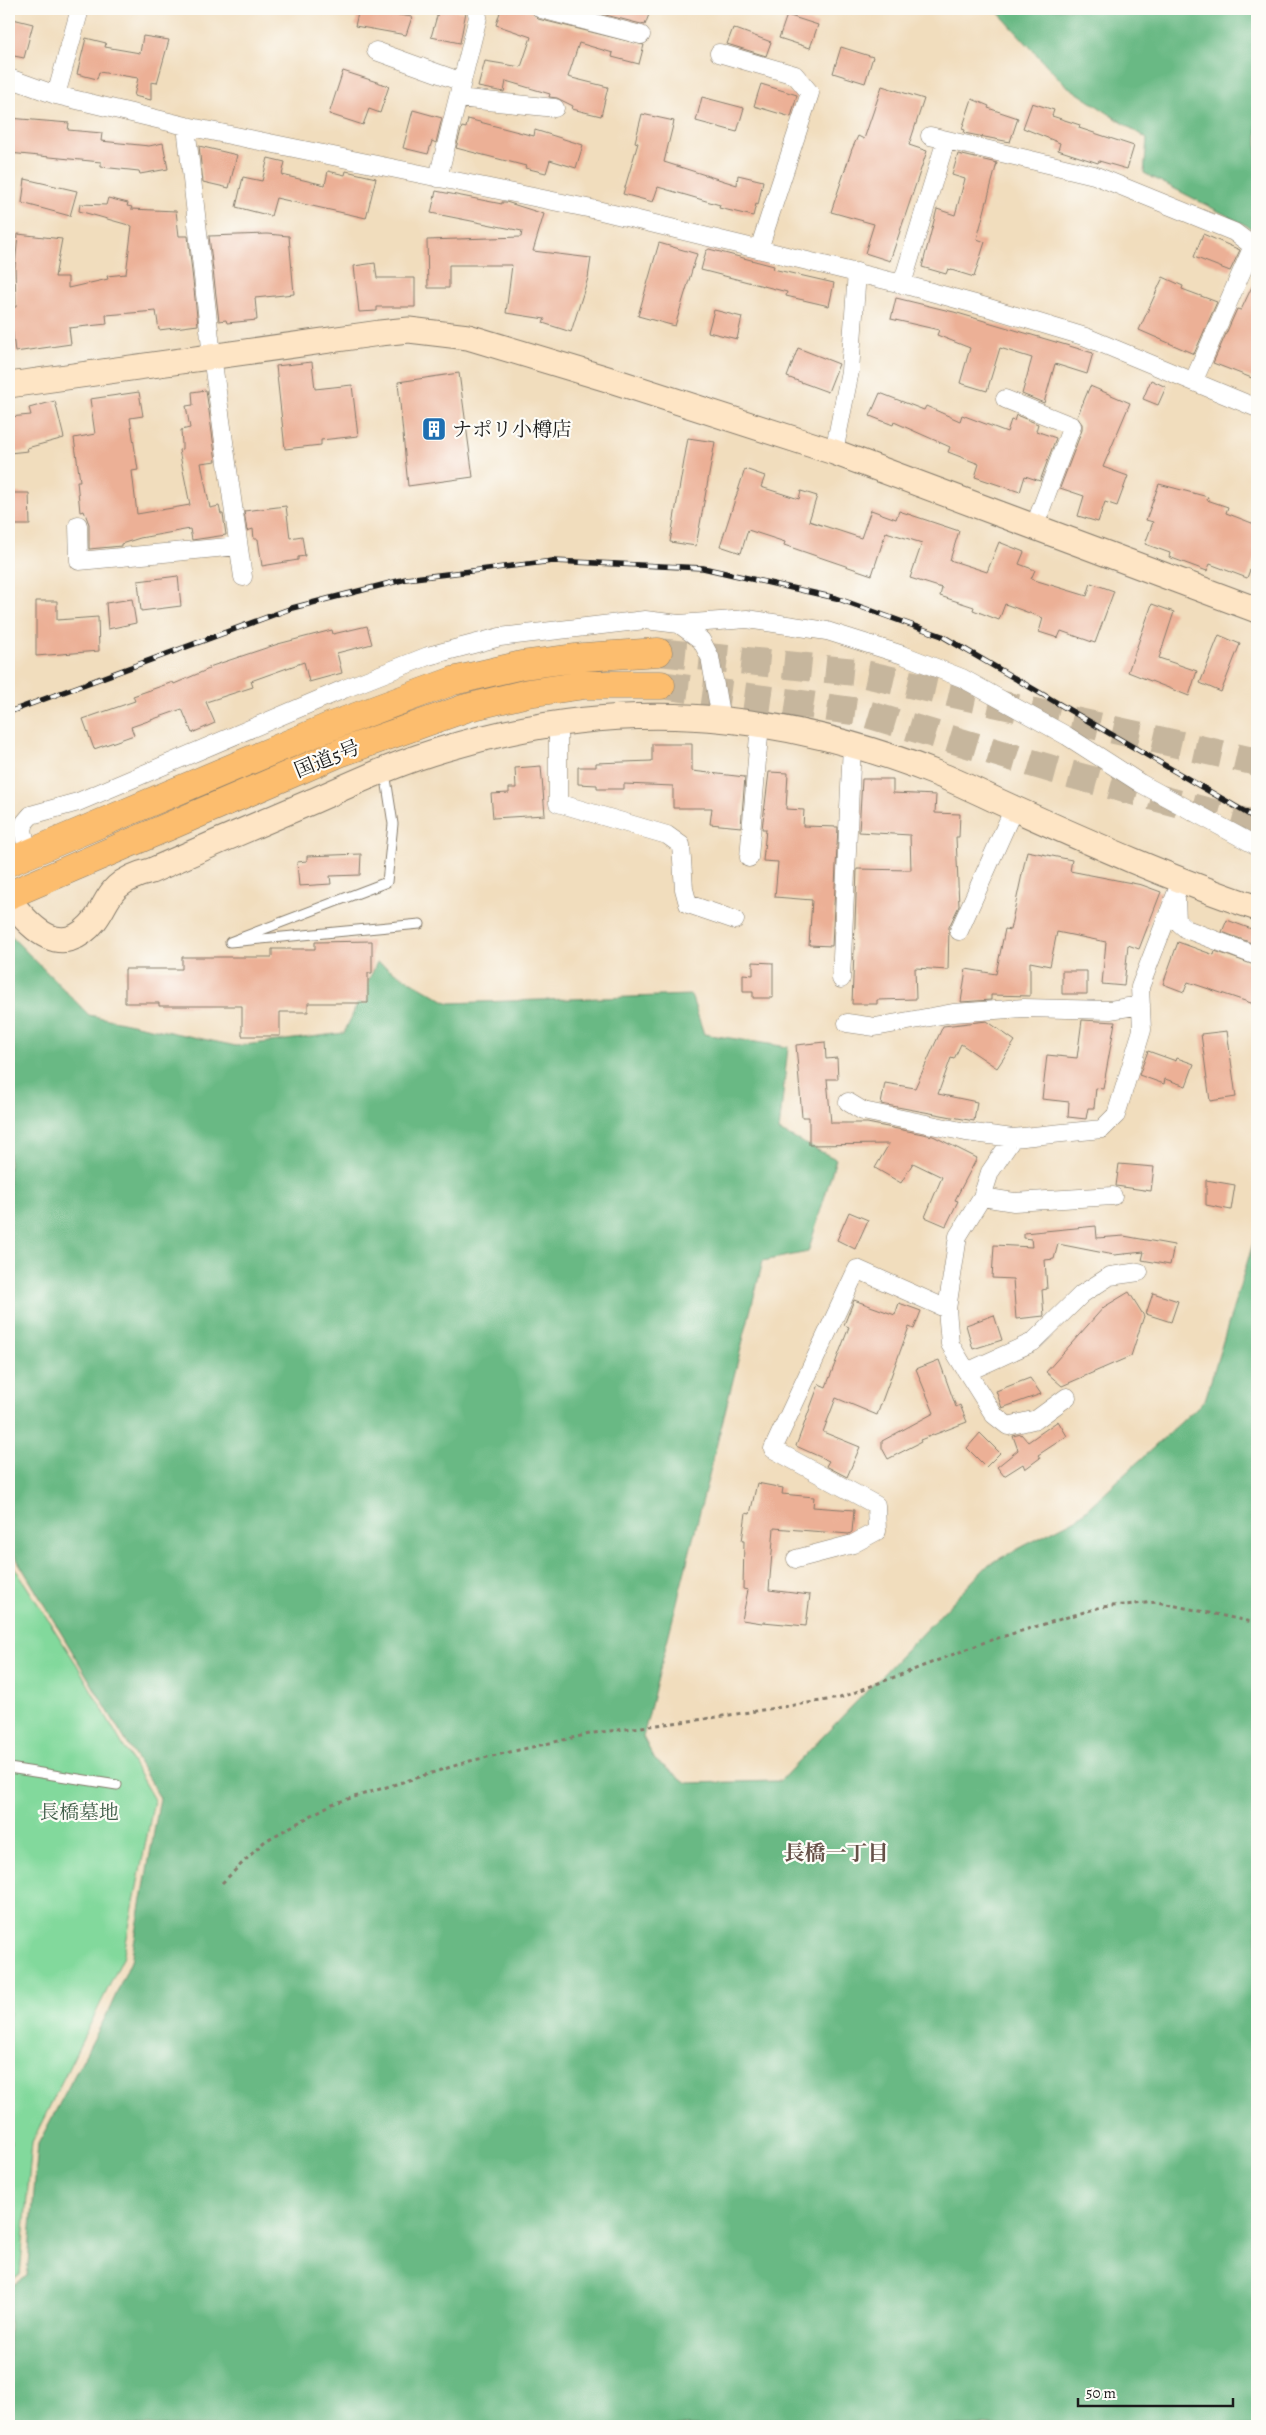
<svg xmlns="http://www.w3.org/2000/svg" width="1266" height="2435" font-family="Alegreya,'Noto Serif JP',serif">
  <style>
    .green { fill: #82d99c; stroke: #4f7a5c }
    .forest { fill: #69b984; stroke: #426a50 }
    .building { fill: #ecb096 }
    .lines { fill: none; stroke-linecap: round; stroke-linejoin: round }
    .highway-tunnel { stroke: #c6b69d; stroke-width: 28; stroke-dasharray: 28 14; stroke-linecap: butt }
    .lane-casing { stroke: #867c6c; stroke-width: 11 }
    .street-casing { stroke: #867c6c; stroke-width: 19 }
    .secondary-casing { stroke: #867c6c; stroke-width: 27 }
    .highway-casing { stroke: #867c6c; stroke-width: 29 }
    .path { stroke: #867c6c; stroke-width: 3; stroke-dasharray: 4 4; stroke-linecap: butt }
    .lane { stroke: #fff; stroke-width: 9 }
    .street { stroke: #fff; stroke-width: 18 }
    .secondary { stroke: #fee5c5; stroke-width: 25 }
    .highway { stroke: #fcbd6e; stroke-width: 28 }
    .rail-casing { stroke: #1c1c1c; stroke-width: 5.5 }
    .rail { stroke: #fdfcf7; stroke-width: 4; stroke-dasharray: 11; stroke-linecap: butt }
    .labels { text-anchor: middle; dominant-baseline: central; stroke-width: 4.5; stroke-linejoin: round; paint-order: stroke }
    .poi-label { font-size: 20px; fill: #1c1c1c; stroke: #fdfcf7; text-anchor: start }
    .street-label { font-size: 20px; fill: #1c1c1c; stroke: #fdfcf7 }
    .park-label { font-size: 20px; fill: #405e49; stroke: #fdfcf7 }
    .neighbourhood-label { font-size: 21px; font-weight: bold; fill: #655047; stroke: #fdfcf7 }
  </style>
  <rect width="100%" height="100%" fill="#fdfcf7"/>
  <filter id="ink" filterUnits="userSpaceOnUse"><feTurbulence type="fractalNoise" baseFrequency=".02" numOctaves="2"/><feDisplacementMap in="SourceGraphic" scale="10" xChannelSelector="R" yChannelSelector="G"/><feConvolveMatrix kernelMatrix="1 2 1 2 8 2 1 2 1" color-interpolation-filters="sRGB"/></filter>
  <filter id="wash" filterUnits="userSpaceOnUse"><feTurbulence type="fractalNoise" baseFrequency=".0096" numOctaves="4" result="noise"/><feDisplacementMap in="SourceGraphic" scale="20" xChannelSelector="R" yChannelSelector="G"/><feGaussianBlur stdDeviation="1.12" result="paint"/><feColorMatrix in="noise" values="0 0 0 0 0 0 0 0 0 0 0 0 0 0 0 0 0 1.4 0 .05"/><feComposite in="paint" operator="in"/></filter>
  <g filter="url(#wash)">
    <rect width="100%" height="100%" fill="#f1ddbd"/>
    <path class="green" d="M9 1559 77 1665 154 1800 123 1958 32 2142 20 2275 9 2281Z"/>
    <path class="forest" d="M995 9H1257V231L1144 173 1147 139 1064 84Z
      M9 934 89 1015 236 1046 344 1033 377 962 449 1003 691 995 704 1034 788 1047 779 1131 836 1159 808 1252 763 1261 643 1737 655 1760 687 1783 780 1781 989 1564 1076 1519 1205 1400 1257 1230V2426H9V2287L27 2276 38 2144 108 2012 131 1961 160 1798 9 1546Z"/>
    <g id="blocks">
      <path class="building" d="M359 9H387L386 13 412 17 406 35 355 26Z
        M439 9 466 12 460 43 431 37Z
        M501 9H522L531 11 538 19 644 45 639 64 612 57 613 53 579 43 568 77 608 87 601 116 572 109 573 106 557 98 549 97 550 94 506 81 504 92 478 87 485 61 521 67 531 37 496 25Z
        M582 9H651L645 25Z
        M787 15 818 25 810 48 779 38Z
        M9 18 33 24 24 58 9 55Z
        M733 28 771 42 766 56 727 44Z
        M143 36 169 40 157 83 151 82V100L134 96 138 78 99 72 97 79 77 74 86 38 106 43 105 47 140 53Z
        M841 47 873 57 865 83 833 73Z
        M343 71 389 86 380 113 369 109 363 125 329 114Z
        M761 84 797 95 791 117 754 106Z
        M882 86 924 99 909 145 927 151 890 261 865 253 874 224 831 212 852 149 858 136 864 139Z
        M702 97 744 108 737 132 696 121Z
        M972 99 989 106 988 108 1018 118 1010 142 964 133 965 130 962 129Z
        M1032 103 1054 110 1052 116 1080 125 1079 128 1134 146 1127 169 1099 161 1098 163 1058 150 1060 143 1023 128Z
        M413 110 442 118 436 143 432 141 428 154 403 148Z
        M642 114 674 121 664 162 737 185 738 175 763 181 758 205 756 204 753 216 719 208 720 205 658 187 653 202 623 194 638 143 635 142Z
        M9 118 69 123 68 130 102 133 101 141 149 146 163 143 168 169 140 174 139 171 101 167V162L9 153Z
        M468 119 534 136 535 130 583 145 576 168 550 160 546 173 525 168 526 166 456 148 462 127 466 128Z
        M199 146 237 155 229 188 203 182Z
        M958 154 997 163 977 239 985 242 974 277 948 269 946 274 922 267 937 209 955 215 965 179 952 175Z
        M268 158 285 162 282 175 325 185 328 171 345 175 346 171 376 178 366 218 276 198 271 216 236 207 243 177 262 181Z
        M25 179 77 191 70 216 22 203Z
        M436 191 502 204V202H506L544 214 533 251 591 258 588 278 571 332 543 323 545 319 506 313 512 265H449V288H428L427 240 521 237 522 231 431 213Z
        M108 198 128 203 127 206 132 207 131 209 176 211 179 236H188L198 325 159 330 156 311 106 315 107 324 69 328 71 344 15 352 10 308 16 307 15 267 18 234 62 239 55 277H68V288L108 279 107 276 126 274 132 226 79 211 80 204 106 205Z
        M267 234 289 236 294 294 255 298 257 320 227 323 226 320 219 321 209 236Z
        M1203 234 1240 250 1230 271 1194 257Z
        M659 243 697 254 675 326 638 316Z
        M709 249 774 266 773 269 834 283 829 306 786 296 787 292 701 270 706 251Z
        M375 263 377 278H415V307H377V311L359 312 354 266Z
        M1257 276V380L1213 363 1237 309 1241 310Z
        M1163 277 1183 286 1182 289 1217 302 1194 354 1139 330Z
        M896 298 954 312 1093 353 1087 374 1055 364 1044 403 1022 394 1032 358 1000 348 987 391 960 383 970 348 937 335 939 330 891 319Z
        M714 310 742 317 737 339 708 332Z
        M798 348 839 364 828 392 787 377Z
        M312 362 315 389 352 385 358 436 321 440V445L285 449 276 366Z
        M459 373 473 477 408 486 398 382Z
        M1151 380 1166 387 1158 405 1143 399Z
        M1090 386 1130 403 1103 467 1128 476 1117 506 1105 502 1098 522 1078 516 1084 496 1060 488 1082 430V424L1077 417Z
        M206 390 216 461 201 463 210 508 219 506 221 514H223L226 535 192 540 190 529 140 538 121 544V546L89 549V524L84 511 80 512 77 481H80L74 438 95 434 90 399 139 392 143 416 130 418 138 470 132 471 137 514 190 505 179 450 182 449V444L181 430 190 428 186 406 193 405 192 392Z
        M880 393 924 410 926 406 960 421 962 415 1007 432 1011 420 1014 421 1016 415 1038 424 1036 431 1056 438 1040 481 1025 476 1020 492 975 477 979 464 948 452 950 447 894 422 893 425 870 416Z
        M55 401 64 438 27 448 28 451 9 453V417L31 415 29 408Z
        M688 438 715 442 696 546 670 542Z
        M745 469 765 476 761 487 799 499 801 491 817 496 809 521 861 538 871 510 896 519 899 511 959 531 950 560 987 572 999 542 1024 552 1019 564 1035 570 1031 579 1087 596 1091 583 1114 591 1095 643 1061 631 1058 638 1039 632 1043 618 1005 604 999 620 973 610 974 607 940 596 942 588 910 578 922 543 886 532 872 575 784 545 785 542 748 530 741 553 720 546Z
        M1159 484 1208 497 1207 500 1228 507 1226 513 1257 525V551L1247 578 1210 564 1207 571 1169 557 1170 553 1145 544 1153 522 1146 520Z
        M9 493H29L30 525H9Z
        M286 506 290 538 302 536 305 556 298 557V560L262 566 258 539H254L253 529 247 531 244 511Z
        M178 576 181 606 141 611 138 581Z
        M132 599 136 623 108 629 106 603Z
        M36 601H57V620L98 617 99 651 36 656Z
        M1152 604 1174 612 1159 658 1197 671 1189 696 1128 672Z
        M367 626 372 644 337 653 342 673 309 682 304 662 251 681 253 687 206 702 215 723 192 733 182 709 131 727 134 735 94 749 83 719 135 701 133 696 173 682 174 684 209 669V667L278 644 332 630 333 634Z
        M1219 635 1240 644 1221 692 1200 683Z
        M652 744H692V771L745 777 741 827 710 824 712 808H673V786L624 784V789H597V785L578 784V767H596V763L652 761Z
        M541 766 545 815 493 818 491 794 509 793V788H516L515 768Z
        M769 772 788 773 786 809 804 810 803 826 838 827 832 946 809 945 812 900 775 897 778 862 763 861 766 829H762Z
        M862 779H893V793L936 795 935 813 960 814 959 837H956L959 906 949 927 948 970 915 968 916 999 877 1000V1004H852L857 869 911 870 910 835 859 832Z
        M1027 851 1072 860 1070 871 1142 885 1161 892 1139 949 1128 945 1124 986 1102 984 1106 942 1057 932 1050 966 1030 962V996L991 995V1000L961 1002 966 969 996 974 1005 929 1010 930Z
        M361 854 360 875 330 876 331 884 299 886 297 862 307 861V856Z
        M1227 920 1257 931V945L1222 932Z
        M372 941V973H368V1003H308V1012H280V1036H242V1006H159V1003H125V969H182V957H272V949H315V942Z
        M1178 942 1214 955 1215 951 1257 966V1005L1188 982 1184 992 1163 984Z
        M753 962 773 963V998H753V992H743V974L753 975Z
        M1062 971H1087V994H1062Z
        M1082 1020 1115 1022 1103 1089 1096 1088 1094 1108H1088L1086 1119 1068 1117 1069 1102 1042 1099 1047 1055 1077 1058Z
        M987 1021 1015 1041 997 1068 961 1044 954 1059 951 1058 938 1094 977 1102 974 1121 881 1104 885 1083 915 1088 943 1026Z
        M1227 1031 1236 1097 1210 1101 1201 1034Z
        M825 1042 826 1059 837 1058 838 1079H827L831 1123H867L933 1136 977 1158 955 1200 958 1201 946 1226 925 1217 942 1177 913 1163 901 1183 875 1168 889 1144 809 1145V1117H802L796 1045Z
        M1148 1051 1176 1061 1177 1058 1194 1064 1186 1086 1165 1079 1164 1084 1139 1075Z
        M1119 1164 1154 1167 1151 1191 1116 1186Z
        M1206 1180 1235 1185 1231 1210 1206 1205Z
        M849 1212 868 1220 855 1249 837 1240Z
        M1096 1226 1097 1238 1124 1236 1174 1245 1170 1265 1142 1260 1144 1252 1114 1255 1058 1244 1054 1259 1045 1260 1047 1289 1042 1290 1044 1316 1016 1319 1013 1279 992 1278 994 1245 1032 1247 1031 1239 1024 1238V1233Z
        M1129 1292 1144 1316 1131 1356 1062 1386 1046 1372 1104 1307Z
        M1153 1293 1178 1301 1171 1322 1146 1314Z
        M854 1300 895 1315 899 1303 921 1311 914 1329 909 1327 877 1415 836 1398 823 1432 860 1447 847 1477 826 1466 829 1461 796 1446 819 1384 826 1387 849 1327 844 1325Z
        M994 1315 1002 1340 973 1349 966 1325Z
        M939 1360 956 1407 960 1405 967 1422 920 1440 921 1442 888 1459 882 1448V1441L934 1413 916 1369Z
        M1030 1378 1041 1394 1002 1408 996 1391Z
        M1058 1421 1067 1436 1038 1455 1040 1458 1025 1469 1023 1464 1004 1476 997 1467 1018 1450 1013 1436 1021 1434 1028 1442Z
        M980 1433 1000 1453 986 1467 967 1448Z
        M757 1483 783 1488 782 1494 814 1497 813 1507 854 1510 852 1532 849 1534 774 1528 769 1590 810 1595 806 1626 763 1622 762 1623 742 1620 748 1590 743 1589 744 1541H742L746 1513 750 1514Z"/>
    </g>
  </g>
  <g filter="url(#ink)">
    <use href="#blocks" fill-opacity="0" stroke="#867c6c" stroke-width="1"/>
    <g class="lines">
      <path class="highway-tunnel" d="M658 652 856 672 1257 762
        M661 685 860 712 1055 770 1257 825"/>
      <defs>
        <path id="lane" d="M385 772 393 824 387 882 230 942 420 924
          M9 1768 117 1785
          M9 2142 11 2143"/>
        <path id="street" d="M541 9 641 35
          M376 51 462 82
          M719 53 795 75 810 93 759 249
          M9 78 56 95 186 126 597 210 902 284 986 307 1086 337 1257 408
          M56 95 80 9
          M458 98 555 108
          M186 126 212 356 243 577
          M930 136 1094 175 1234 232 1253 246 1194 380
          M438 178 478 17 476 9
          M902 284 946 140
          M1005 399 1072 426 1035 525
          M834 452 850 371 857 272
          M78 525 79 561 238 546
          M679 624 747 619 827 631 903 655 962 678 1067 736 1140 783 1257 846
          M558 723V803L667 835 681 845 684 889 688 904 735 920
          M28 854 23 830 25 822 31 815 78 802 344 689 428 656 500 637 645 620 679 624 701 640 710 657 721 719
          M749 858 760 723
          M1176 898 1177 921 1186 929 1257 956
          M959 931 1014 808
          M841 979 852 745
          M847 1023 875 1027 953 1013 1024 1008 1110 1010 1141 1005
          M848 1102 863 1111 966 1132 1013 1138
          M982 1197 1014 1202 1113 1196
          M1139 1272 1110 1276 1082 1294 1033 1342 967 1372 950 1344 947 1309 958 1236 982 1197 990 1172 1013 1138 1102 1129 1116 1115 1142 1030 1140 987 1181 881
          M967 1372 994 1415 1008 1426 1037 1419 1067 1397
          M796 1559 853 1544 877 1531 876 1505 773 1449 857 1269 947 1309"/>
        <path id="secondary" d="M9 385 380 333 409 330 468 337 614 381 834 452 1257 610
          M9 900C32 930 62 961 95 920 103 910 107 896 117 887 127 878 138 874 151 871 205 847 259 824 313 801 356 782 399 762 444 749 616 697 771 708 938 774 963 784 988 797 1013 808 1093 844 1174 880 1257 908"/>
        <path id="highway" d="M9 862 331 726 453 681 522 665 584 657 658 652
          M9 895 342 752 466 708 528 693 585 685H661"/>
      </defs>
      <use href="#lane" class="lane-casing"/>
      <use href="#street" class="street-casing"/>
      <use href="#secondary" class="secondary-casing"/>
      <use href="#highway" class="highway-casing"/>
      <path class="path" d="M222 1883 265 1841 332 1804 470 1761 594 1733 704 1719 840 1698 988 1641 1101 1607 1157 1602 1257 1623"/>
      <use href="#lane" class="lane"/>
      <use href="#street" class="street"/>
      <use href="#secondary" class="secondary"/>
      <use href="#highway" class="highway"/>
      <defs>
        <path id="rail" d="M9 712 292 608 406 579 553 561 703 568 836 598 942 636 1257 819"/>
      </defs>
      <use href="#rail" class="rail-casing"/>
      <use href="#rail" class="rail"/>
    </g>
  </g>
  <defs>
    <symbol id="building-square" viewBox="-11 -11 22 22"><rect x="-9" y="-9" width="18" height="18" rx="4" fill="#1f6fb2" stroke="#fdfcf7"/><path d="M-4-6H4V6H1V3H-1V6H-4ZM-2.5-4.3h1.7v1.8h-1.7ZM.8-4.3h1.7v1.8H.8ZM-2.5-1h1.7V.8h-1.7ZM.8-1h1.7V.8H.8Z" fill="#fff"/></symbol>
  </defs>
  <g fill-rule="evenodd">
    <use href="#building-square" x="420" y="415" width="28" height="28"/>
  </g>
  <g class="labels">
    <g class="poi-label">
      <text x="452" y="429">ナポリ小樽店</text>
    </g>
    <g class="street-label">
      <text transform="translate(327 759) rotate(-22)">国道5号</text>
    </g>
    <g class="park-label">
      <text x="79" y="1812">長橋墓地</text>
    </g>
    <g class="neighbourhood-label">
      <text x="836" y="1853">長橋一丁目</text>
    </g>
  </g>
  <rect width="1266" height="2435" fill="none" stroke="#fdfcf7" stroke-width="30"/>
  <path d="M1078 2398v8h155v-8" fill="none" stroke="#1c1c1c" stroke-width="2.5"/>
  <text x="1086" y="2398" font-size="15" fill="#1c1c1c" stroke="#fdfcf7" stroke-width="4" paint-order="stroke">50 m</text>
</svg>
